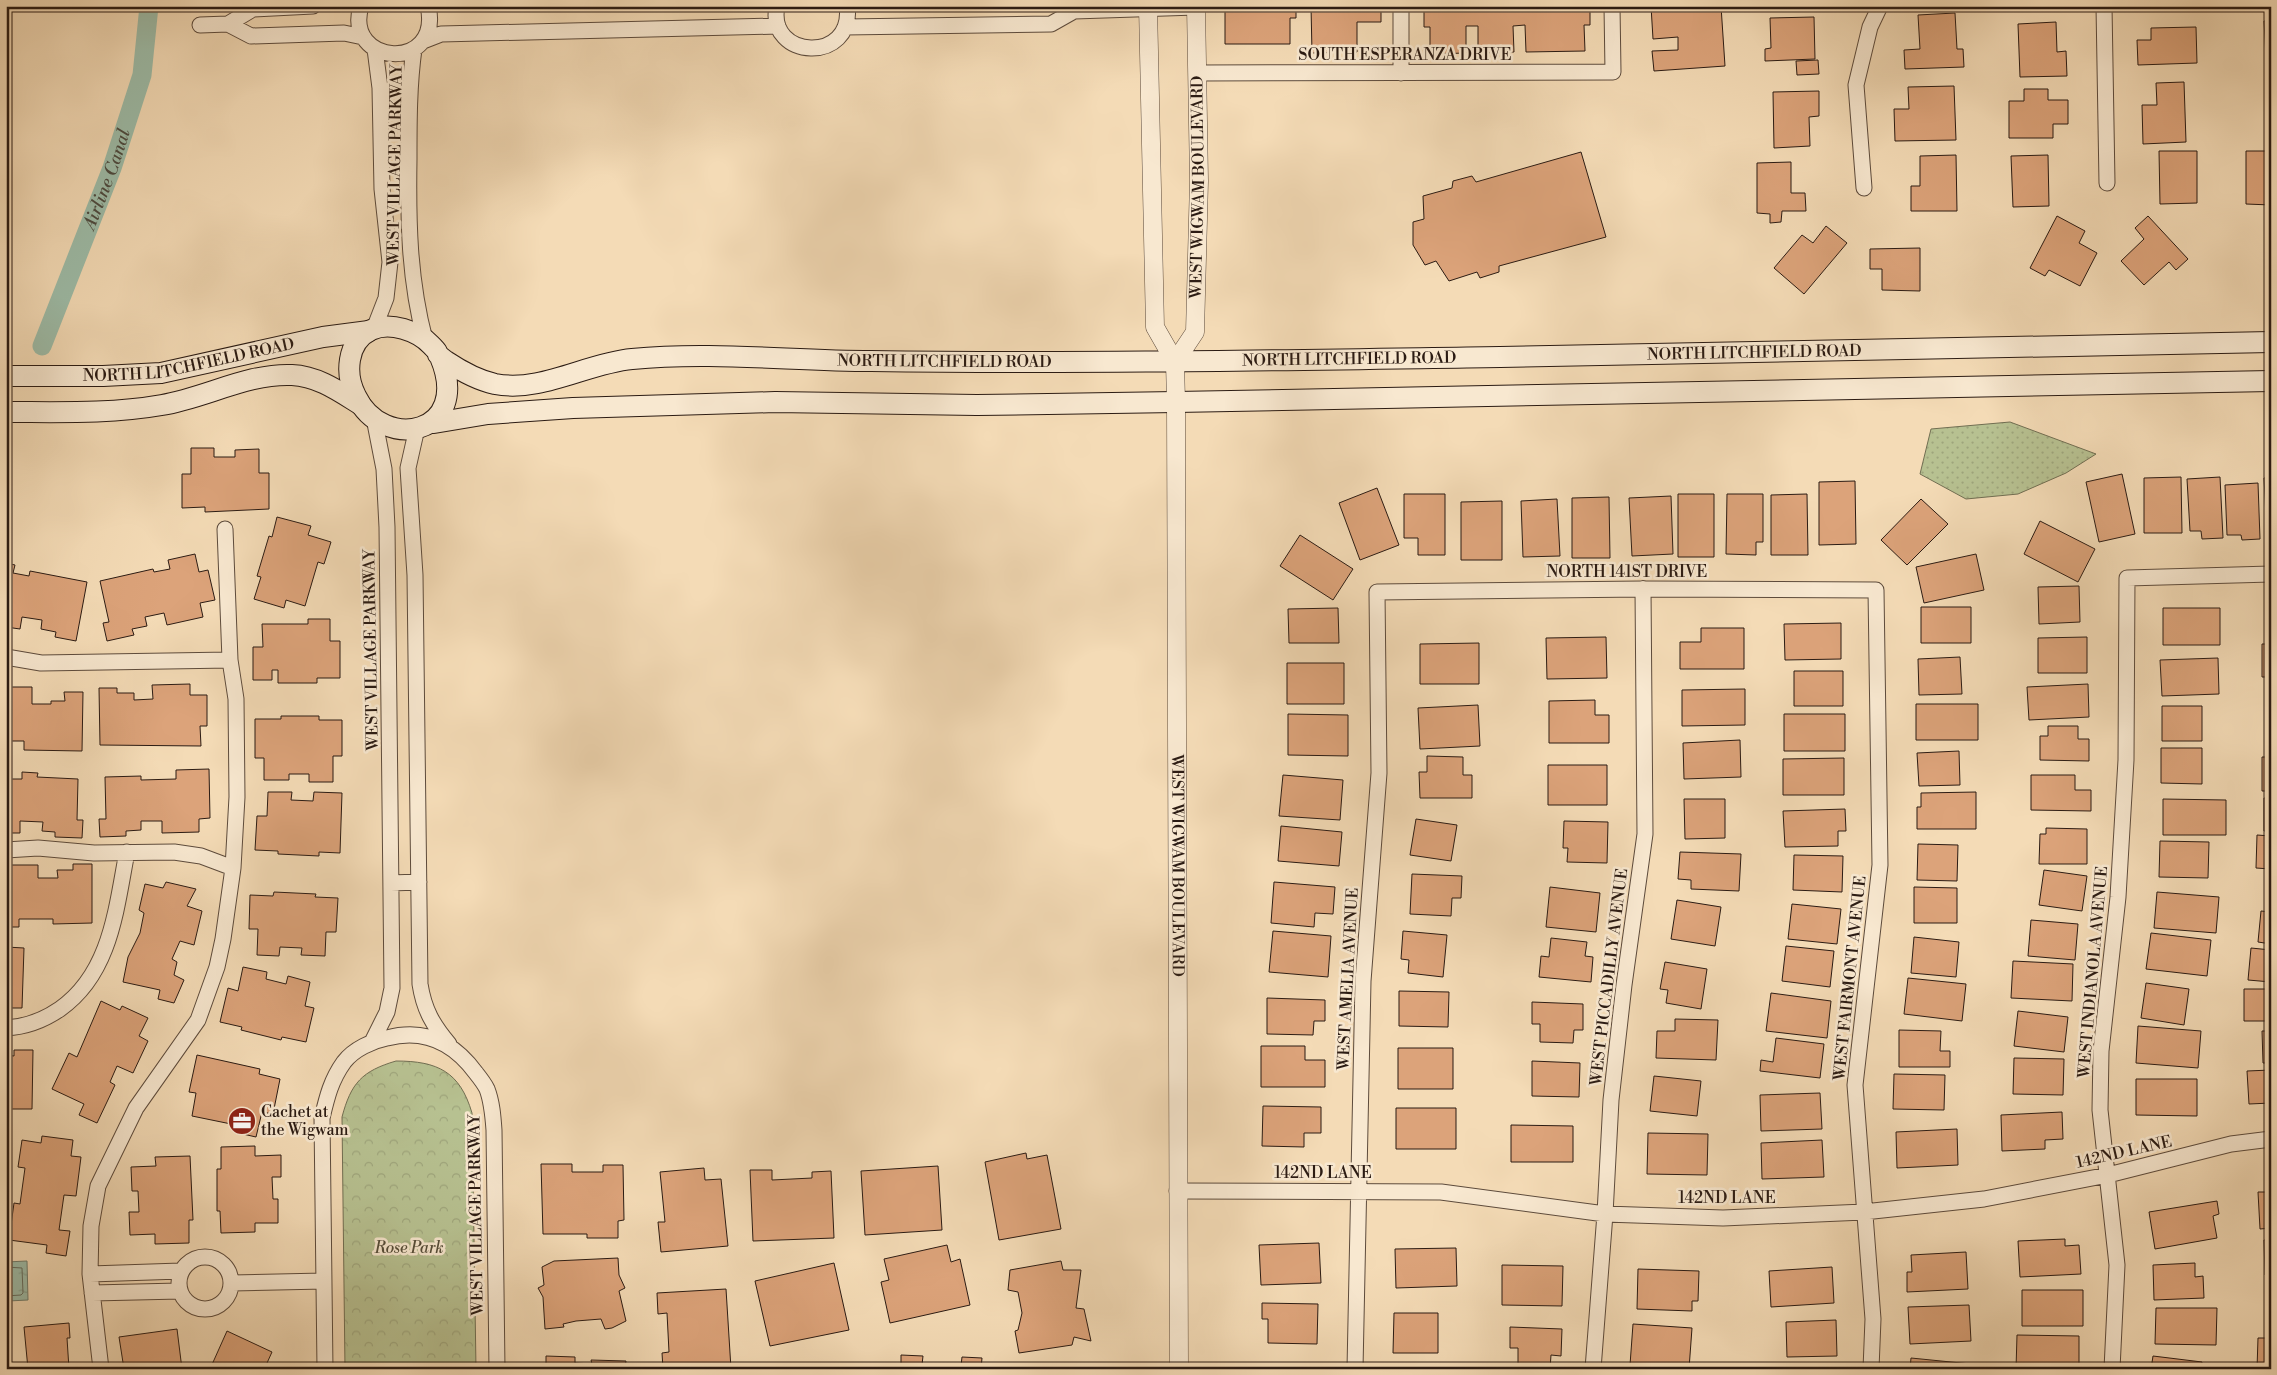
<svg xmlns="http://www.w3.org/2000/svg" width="2277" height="1375" font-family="'Libre Bodoni',serif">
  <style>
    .grass { fill: url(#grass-dots); stroke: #716e52 }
    .forest { fill: url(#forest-crowns); stroke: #716e52 }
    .water { fill: url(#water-ripples); stroke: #6f7c6c }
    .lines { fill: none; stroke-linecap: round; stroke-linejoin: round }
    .shore { stroke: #646c5e; stroke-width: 1 }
    .canal { stroke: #9dbca8; stroke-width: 19 }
    .building { fill: #dca37a; stroke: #2b1b13 }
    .minor-casing { stroke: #5d4b3c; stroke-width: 17 }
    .tertiary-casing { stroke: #5d4b3c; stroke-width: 19 }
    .secondary-casing { stroke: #2b1b13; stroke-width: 22 }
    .minor { stroke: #f8e8d0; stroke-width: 15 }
    .tertiary { stroke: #f8e8d0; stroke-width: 18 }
    .secondary { stroke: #f8e8d0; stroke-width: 20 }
    .labels { text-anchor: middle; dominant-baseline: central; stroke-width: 5; stroke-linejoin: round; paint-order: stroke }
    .street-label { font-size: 16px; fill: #2b1b13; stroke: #f8e8d0 }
    .poi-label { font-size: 16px; fill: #2b1b13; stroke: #f8e8d0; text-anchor: start }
    .park-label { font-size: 16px; font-style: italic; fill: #554d39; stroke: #f8e8d0 }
    .water-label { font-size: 18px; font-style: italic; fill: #4d4b40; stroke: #f8e8d0 }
  </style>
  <defs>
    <pattern id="grass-dots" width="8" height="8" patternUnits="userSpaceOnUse" patternTransform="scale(1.25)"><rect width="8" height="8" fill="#b7c191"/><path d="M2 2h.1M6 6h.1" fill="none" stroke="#9ea57c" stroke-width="1.8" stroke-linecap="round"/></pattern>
    <pattern id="forest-crowns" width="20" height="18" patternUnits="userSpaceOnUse" patternTransform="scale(1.25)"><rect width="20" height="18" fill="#b7c191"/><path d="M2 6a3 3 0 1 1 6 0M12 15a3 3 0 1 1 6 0" fill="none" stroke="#9ea57c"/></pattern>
    <pattern id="water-ripples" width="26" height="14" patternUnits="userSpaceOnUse" patternTransform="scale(1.25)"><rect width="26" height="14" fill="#9dbca8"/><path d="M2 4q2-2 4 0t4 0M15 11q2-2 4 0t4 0" fill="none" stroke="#87a190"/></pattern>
  </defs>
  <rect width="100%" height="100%" fill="#f4dbb6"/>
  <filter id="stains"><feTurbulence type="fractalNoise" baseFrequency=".004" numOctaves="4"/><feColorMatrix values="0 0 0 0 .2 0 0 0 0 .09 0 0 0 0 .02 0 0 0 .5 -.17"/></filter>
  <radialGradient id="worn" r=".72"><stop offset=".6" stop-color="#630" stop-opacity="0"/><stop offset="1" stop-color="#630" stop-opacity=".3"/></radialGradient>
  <path class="grass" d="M2010 422 2096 454 2066 473 2018 494 1966 499 1920 474 1931 429Z"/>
  <path class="forest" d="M396 1061C438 1061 460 1072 472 1113L476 1369H345L342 1117C351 1083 362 1071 396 1061Z"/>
  <path class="water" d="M27 1261 28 1300 8 1301 6 1262Z"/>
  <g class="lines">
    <path class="shore" d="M6 1267 22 1268 23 1293 21 1295 6 1296"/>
    <path class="canal" id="s1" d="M42 346 112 168 142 75 149 6"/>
  </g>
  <path class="building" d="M1225 6H1296V18H1290V44H1225Z
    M1311 6H1381V22H1357V52L1312 53Z
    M1424 6H1590V25H1584L1585 51 1526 52 1525 25 1513 26 1514 52 1478 53V26H1466V53L1430 54V27H1424Z
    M1651 6H1721L1725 66 1654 71 1652 51 1678 50V37L1653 39Z
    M1955 13 1957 49H1963L1964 67 1905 69 1904 50 1920 49 1918 15Z
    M1814 17 1815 59 1765 61V49L1771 48 1770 18Z
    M2264 21H2271V76H2267Z
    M2056 22 2057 52 2066 51 2067 76 2020 77 2018 24Z
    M2196 27 2197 63 2138 65 2137 40H2151V28Z
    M1818 60 1819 74 1797 75 1796 61Z
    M2184 82 2186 142 2143 144 2142 105H2157L2156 83Z
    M1954 86 1956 140 1895 141 1894 109H1909L1908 87Z
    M2267 86H2271V137H2267Z
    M2024 89H2048V100H2068V124H2053V138H2009V101H2024Z
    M1819 91V116L1809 117 1810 146 1774 148 1773 92Z
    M2159 151H2197V203L2160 204Z
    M2246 151H2271V205L2246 204Z
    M1581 152 1606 237 1499 266V272L1480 278 1477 272 1449 281 1436 261 1425 265 1413 245V222L1424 219 1423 196 1452 188 1453 181 1472 176 1476 182Z
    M1956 155 1957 211H1911V186H1920V156Z
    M2048 155 2049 206 2013 207 2011 156Z
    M1791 162V193H1805L1806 211H1782L1781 222 1770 223V214L1757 213V163Z
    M2057 216 2085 231 2079 243 2097 253 2080 286 2049 270 2045 276 2030 268Z
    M2148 216 2188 259 2176 270 2169 262 2144 285 2121 261 2144 239 2135 228Z
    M1826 226 1847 243 1804 294 1774 268 1802 235 1813 243Z
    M1920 248V291L1882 290V269H1870V249Z
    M191 448H214V457H235V450L259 449V473H269V509L205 512V507L182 508V474H191Z
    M2122 474 2135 534 2099 542 2086 482Z
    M2181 477 2182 533H2144V478Z
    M2220 477 2223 538 2202 539 2201 531H2190L2187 479Z
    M2271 477V535L2267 536 2264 478Z
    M1855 481 1856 544 1819 545V482Z
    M2258 483 2260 539 2242 540 2241 535H2227L2225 485Z
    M1377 488 1399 545 1360 560 1339 503Z
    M1404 494H1445V555H1418V538H1404Z
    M1678 494H1714V557H1678Z
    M1727 494H1763V542H1756V555L1726 554Z
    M1807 494 1808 555H1771V495Z
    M1671 496 1673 554 1632 556 1629 498Z
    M1609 497 1610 558H1572V498Z
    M1557 499 1560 556 1523 557 1521 501Z
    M1921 499 1948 524 1907 565 1881 540Z
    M1502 501V560H1461V502Z
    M277 517 311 526 308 535 331 542 324 564 318 562 305 606 286 600 284 608 254 599 261 577 257 576 269 536 272 537Z
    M2040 521 2095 549 2078 582 2024 554Z
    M1300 535 1353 569 1333 600 1280 566Z
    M195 554 199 572 208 570 215 600 200 603 203 617 167 625 164 613 145 617 147 626 132 629 134 635 107 641 103 623 109 622 100 581 153 569 154 572 170 569 168 560Z
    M1976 554 1984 590 1924 603 1916 567Z
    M6 563 15 565 13 573 29 576 30 571 87 582 76 641 55 637 56 632 41 629 42 620 22 617 20 629 6 627Z
    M2079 586 2080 622 2039 624 2038 587Z
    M1921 607H1971V643H1921Z
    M2271 607V639H2269V608Z
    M1338 608 1339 643H1289L1288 609Z
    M2163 608H2220V645H2163Z
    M308 619H330V641H340V678H317V683H278V670H272V680H253V647H263L262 624H308Z
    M1841 623V659L1785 660 1784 624Z
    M1701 628H1744V669H1680V642H1701Z
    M1606 637 1607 678 1547 679 1546 638Z
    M2087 637V673H2038V638Z
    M1479 643V684H1420V644Z
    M2262 644H2271V677H2262Z
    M1960 657 1962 694 1919 695 1918 659Z
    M2218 658 2219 694 2162 696 2160 660Z
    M1287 663H1344V704H1287Z
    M1794 671H1843V706H1794Z
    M190 684V695H207V726H200L201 746 100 745 99 688H117V693H134V700L153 699 152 685Z
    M2088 684 2089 717 2029 720 2027 687Z
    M6 687H32V704H51V701H65L64 692H83L82 751 24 750V741H8V748H6Z
    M1745 689V725L1682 726V690Z
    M1595 700V715H1609V743H1549V701Z
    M1916 704H1978V740H1916Z
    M1478 705 1480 746 1420 749 1418 708Z
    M2162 706H2202V741H2162Z
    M1288 714 1348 715V756L1288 755Z
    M1784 714H1845V751H1784Z
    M281 716H319V720H342V756H333V782H309V774H289V780H264V758H255V719H281Z
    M2048 726H2078V739H2089V761L2040 760V736H2048Z
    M1740 740 1741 777 1684 779 1683 743Z
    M2161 748H2202V784L2161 783Z
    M1959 751 1960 785 1919 786 1917 753Z
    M1427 756 1463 757V775H1472V798H1420L1419 772H1427Z
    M2262 757H2271V791H2262Z
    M1844 758V795H1783V759Z
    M1548 765H1607V805H1548Z
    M209 769 210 818 199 819V832L162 833V821H141V830L126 831V836L100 837 99 819H106L105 777 141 776V780L176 779V770Z
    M22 772 38 773 37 777 78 779 77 820H83L82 838 55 837V832L42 831 43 822 20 821V833H6V779H22Z
    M1283 775 1343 780 1340 820 1279 816Z
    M2031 775H2075V790H2091V811L2031 810Z
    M268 792H292L291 800 313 801 314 792 342 793 340 853 319 852V856L278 854V851L255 850 257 816H267Z
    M1976 792V829H1917V807H1921V793Z
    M2264 798H2271V831H2264Z
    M1684 799H1725V838L1685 839Z
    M2163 799 2226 800V835H2163Z
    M1845 809 1846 831H1838V846L1785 847 1783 811Z
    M1416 819 1457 825 1451 861 1410 855Z
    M1564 821 1608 822 1607 863 1567 862 1568 848H1563Z
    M1281 826 1342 832 1339 866 1278 861Z
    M2046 828 2087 829V864H2039L2040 834H2046Z
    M2257 835 2271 836V869L2256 868Z
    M2160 841 2209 842 2208 878 2159 877Z
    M1918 844 1958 845 1957 881 1917 880Z
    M1680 852 1741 854 1739 891 1691 889V880L1678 879Z
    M1794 855 1843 856 1842 892 1793 890Z
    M73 864H92V923L53 924V919H19V927H6V865H38V878H58L57 870H73Z
    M2044 870 2087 876 2082 911 2039 905Z
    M1412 874 1462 876 1461 898H1452L1451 916 1410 914Z
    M2270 876H2271V907H2270Z
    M166 882 196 889 187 906 202 911 194 945 180 941 172 959 177 962 174 975 184 980 174 1003 158 999 160 990 123 982 128 957 140 933 144 913 139 910 145 884 163 888Z
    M1274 882 1335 887 1333 914 1315 913 1314 927 1271 923Z
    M1550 887 1600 893 1596 932 1546 927Z
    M1914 887 1957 888V923H1914Z
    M274 892 316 894 315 897 338 898 336 932H326L325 956 301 955 302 948 280 947 279 956 257 955 258 929H249L250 895 273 896Z
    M2157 892 2219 897 2216 933 2154 928Z
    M1677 900 1721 907 1715 946 1671 939Z
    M1792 904 1841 909 1837 944 1788 939Z
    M2261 911 2271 912V944L2258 942Z
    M2031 920 2078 924 2075 960 2028 956Z
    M1273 931 1331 936 1328 977 1269 972Z
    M1403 931 1447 935 1443 977 1408 973 1409 960 1401 959Z
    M2151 933 2211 940 2207 976 2146 969Z
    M1914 937 1959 942 1956 977 1911 973Z
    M1551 938 1587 942 1585 956 1593 957 1591 982 1539 977 1541 956 1549 957Z
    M1786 946 1834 951 1830 987 1782 981Z
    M6 947 24 948 22 1008H6Z
    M2251 948 2271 950V982L2248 980Z
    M2013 961 2073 964 2072 1001 2011 998Z
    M1665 962 1707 969 1701 1009 1666 1003 1668 990 1660 989Z
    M243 967 267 972 266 979 286 984 288 976 310 982 305 1006 314 1008 306 1042 282 1037 281 1040 241 1030 242 1027 220 1022 228 988 238 991Z
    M1908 978 1966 984 1962 1021 1904 1014Z
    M2146 983 2189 989 2184 1025 2141 1018Z
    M2244 989H2271V1021H2244Z
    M1399 991 1449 992 1448 1027 1399 1026Z
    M1771 993 1831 1001 1827 1038 1766 1031Z
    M1267 998 1325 1000V1021H1314L1313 1035 1267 1034Z
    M101 1001 120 1010 122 1006 148 1018 139 1036 148 1041 133 1073 117 1066 110 1082 115 1085 97 1123 79 1115 84 1104 52 1089 69 1053 77 1057Z
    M1532 1002 1583 1004V1030H1574L1573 1043 1540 1042V1024H1532Z
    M2018 1011 2068 1017 2064 1052 2014 1046Z
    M1675 1019 1718 1020 1716 1060 1656 1058 1657 1031H1675Z
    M2138 1026 2201 1031 2198 1068 2136 1063Z
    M1899 1030 1941 1031 1940 1051H1950V1067H1899Z
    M2262 1031H2271V1063H2263Z
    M1776 1038 1824 1044 1820 1078 1760 1071 1761 1060 1773 1062Z
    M1261 1046H1305V1060H1325V1087H1261Z
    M1398 1048H1453V1089H1398Z
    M14 1050H33L32 1109H6V1055L14 1056Z
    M197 1055 260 1069 259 1074 280 1079 273 1114 262 1112 256 1137 234 1132 236 1125 192 1116 196 1093 189 1092Z
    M2014 1058 2064 1059 2063 1095 2013 1094Z
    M1532 1061 1580 1063 1579 1097 1532 1096Z
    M2271 1070V1103L2249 1104 2247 1071Z
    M1894 1074 1945 1075 1944 1110 1893 1109Z
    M1654 1076 1701 1081 1697 1116 1650 1111Z
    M2136 1079H2197V1116L2136 1115Z
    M1820 1093 1822 1129 1761 1131 1760 1095Z
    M1263 1106 1321 1107V1133H1304V1147L1262 1146Z
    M1396 1108H1456V1149H1396Z
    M2062 1112 2063 1139 2045 1140V1149L2002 1151 2001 1115Z
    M1511 1125 1573 1126V1162H1511Z
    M1957 1129 1958 1165 1897 1168 1896 1132Z
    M1648 1133 1708 1134 1707 1175 1647 1174Z
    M42 1136 73 1140 71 1156 81 1157 76 1196 64 1195 59 1230 70 1231 66 1256 46 1253 47 1245 9 1240 14 1203 20 1204 25 1168 18 1167 22 1140 41 1143Z
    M1822 1140 1824 1177 1762 1179 1761 1143Z
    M255 1146V1156L281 1155V1177H272L273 1199H278V1223H255V1232L221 1233 220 1211H217V1169H221V1147Z
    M1026 1153 1027 1159 1047 1155 1061 1229 999 1240 985 1162Z
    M190 1156 193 1220H189V1243L155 1244V1234L130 1235 129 1212H139L138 1191H132L131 1167 156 1166 155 1157Z
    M541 1164H572V1172H603V1165H623L624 1220 618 1221V1238H587V1234H543Z
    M938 1166 942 1230 865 1235 861 1171Z
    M704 1168 705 1180 721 1179 728 1246 661 1252 658 1222H665L660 1172Z
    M750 1170H772V1180L812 1178V1172L831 1171 834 1238 753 1241Z
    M2258 1192H2271V1228L2260 1229Z
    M2217 1201 2219 1214 2213 1216 2217 1238 2155 1249 2149 1212Z
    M2065 1239V1246L2079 1245 2081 1274 2020 1277 2018 1241Z
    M2264 1240H2271V1275H2265Z
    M1319 1243 1321 1283 1261 1285 1259 1245Z
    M947 1245 951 1262 960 1259 970 1305 890 1323 881 1282 889 1280 884 1259Z
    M1456 1248 1457 1286 1396 1288 1395 1249Z
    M1966 1252 1968 1289 1907 1292V1272H1912L1911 1255Z
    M618 1258 619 1275 625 1288 619 1291 626 1321 612 1328 605 1329 601 1319 576 1321 563 1324 564 1327 545 1329 543 1297 538 1288 544 1285 542 1267 554 1261Z
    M1061 1261 1063 1270H1081L1076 1308 1084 1309 1091 1341 1074 1337 1072 1345 1019 1353 1015 1331 1018 1330 1022 1313 1018 1292 1008 1290 1010 1270Z
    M834 1263 849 1330 770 1346 755 1281Z
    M2195 1263V1277L2203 1276 2204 1298 2154 1300 2153 1265Z
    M1502 1265 1563 1266 1562 1306 1502 1305Z
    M1832 1267 1834 1303 1771 1307 1769 1271Z
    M1638 1269 1699 1271 1698 1301H1692V1311L1637 1309Z
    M726 1289 731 1369H663L662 1353 669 1352 667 1313 658 1314 657 1293Z
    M2022 1290H2083V1326H2022Z
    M1262 1303 1318 1304 1317 1344 1268 1343V1319H1262Z
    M1969 1305 1971 1341 1910 1344 1908 1307Z
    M2156 1308H2217L2216 1345 2155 1344Z
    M1394 1313H1438V1353H1393Z
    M1836 1320 1837 1356 1787 1357 1786 1322Z
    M69 1323 70 1338H67L69 1369H28L24 1327Z
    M1633 1324 1692 1328 1689 1369 1630 1365Z
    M1510 1327 1562 1329 1561 1356 1551 1355 1550 1369 1518 1368V1348H1510Z
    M177 1329 182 1369H124L119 1337Z
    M227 1331 272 1352 267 1363 278 1369H210Z
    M2017 1335 2079 1336V1369H2016Z
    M2258 1338H2271V1369H2257Z
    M901 1355 923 1356 922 1365 961 1366 962 1357 982 1358 981 1369H901Z
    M546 1356 575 1357V1363L592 1364 591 1360 626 1361 625 1369H546Z
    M2153 1356 2202 1362 2201 1369H2151Z
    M1911 1358 1971 1364V1369H1910Z
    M1259 1364H1317V1369H1259Z
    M1772 1366 1797 1369H1772Z
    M1437 1367 1438 1369H1402Z"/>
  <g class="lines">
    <defs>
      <path id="minor" d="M361 6C343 66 443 73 428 6
        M777 6C766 60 855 64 847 6
        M1401 6V73
        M2104 6 2107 183
        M228 24 253 9 313 6
        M200 25 228 24 251 36 344 33 363 37
        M845 27 1051 24 1074 11 1196 7
        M423 41 441 34 778 26
        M414 49C409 85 409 122 409 159 408 222 409 279 425 340
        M1198 73 1613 72 1612 6
        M1864 188 1856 85 1870 27 1880 6
        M374 329 386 298 390 262 382 189 380 88 375 49
        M417 428 408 468 415 575 420 984C424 1010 433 1025 449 1044
        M6 657 41 663 230 660
        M6 850 38 848 94 853 174 852 201 856 233 868
        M391 883 419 882
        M6 1028C25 1027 44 1020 60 1009 111 973 116 909 127 852
        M372 1042 387 1012 392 988 387 527 384 469 374 418
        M1177 1191 1441 1192 1605 1214 1723 1218 1864 1212 1984 1199 2108 1175 2231 1144 2271 1139
        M179 1283a26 26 0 1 1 52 0a26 26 0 1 1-52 0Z
        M90 1274 181 1271
        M232 1283 324 1281
        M92 1293 180 1291
        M101 1369 90 1274 91 1226 98 1186 136 1108 198 1020 217 967 223 939 233 868 237 797 236 699 230 660 225 529
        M325 1369 322 1118C327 1097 331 1080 344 1062 354 1049 372 1041 387 1038 425 1028 454 1043 476 1073 480 1078 484 1083 487 1089 492 1102 493 1116 494 1130L497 1369
        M1355 1369 1363 981 1379 773 1377 592 1643 589 1876 590 1880 865 1855 1085 1873 1319 1871 1369
        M1593 1369 1605 1214 1611 1100 1624 985 1645 834 1643 589
        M2112 1369 2117 1265 2100 1110 2101 1051 2118 897 2126 760 2127 578 2271 574"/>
      <g id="tertiary">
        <path id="s2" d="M1148 6 1155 327 1175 362 1176 402 1179 1369"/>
        <path id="s3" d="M1175 362 1195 332 1199 181 1196 6"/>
      </g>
      <g id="secondary">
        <path id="s4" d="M440 357C473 435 383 453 356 396 345 375 346 342 371 330 390 321 418 331 431 345 445 359 430 349 446 361 461 371 477 380 495 384 541 393 587 363 632 359 711 351 792 361 871 361 1081 364 1290 360 1500 357 1757 353 2014 348 2271 342"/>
        <path id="s5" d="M6 376H103L161 373 323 337 369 331"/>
        <path d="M6 412C59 412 111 414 162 405 205 398 248 373 292 375 318 376 340 392 361 405"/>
        <path d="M434 423 488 414 573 408 775 402 977 405 1176 402 2271 381"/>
      </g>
    </defs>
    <use href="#minor" class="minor-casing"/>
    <use href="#tertiary" class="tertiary-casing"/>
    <use href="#secondary" class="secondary-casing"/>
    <use href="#minor" class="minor"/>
    <use href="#tertiary" class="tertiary"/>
    <use href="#secondary" class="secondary"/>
  </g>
  <defs>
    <symbol id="office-disc" viewBox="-11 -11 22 22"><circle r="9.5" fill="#8f2418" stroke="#f8e8d0"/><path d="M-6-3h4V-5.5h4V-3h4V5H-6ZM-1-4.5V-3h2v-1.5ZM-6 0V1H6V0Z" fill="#fff"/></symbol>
  </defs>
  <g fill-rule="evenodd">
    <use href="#office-disc" x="226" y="1105" width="32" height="32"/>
  </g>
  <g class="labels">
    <g class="street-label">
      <text x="1405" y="55">SOUTH ESPERANZA DRIVE</text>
      <text transform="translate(395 165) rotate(-89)">WEST VILLAGE PARKWAY</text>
      <text stroke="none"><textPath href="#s3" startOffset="181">WEST WIGWAM BOULEVARD</textPath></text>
      <text stroke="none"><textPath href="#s4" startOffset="1641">NORTH LITCHFIELD ROAD</textPath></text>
      <text stroke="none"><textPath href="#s5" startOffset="184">NORTH LITCHFIELD ROAD</textPath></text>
      <text stroke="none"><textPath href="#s4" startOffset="1236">NORTH LITCHFIELD ROAD</textPath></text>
      <text stroke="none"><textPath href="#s4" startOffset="831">NORTH LITCHFIELD ROAD</textPath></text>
      <text x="1627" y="572">NORTH 141ST DRIVE</text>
      <text transform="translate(371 650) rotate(-91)">WEST VILLAGE PARKWAY</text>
      <text stroke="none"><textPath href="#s2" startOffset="865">WEST WIGWAM BOULEVARD</textPath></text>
      <text transform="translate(2093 972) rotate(-85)">WEST INDIANOLA AVENUE</text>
      <text transform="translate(1609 977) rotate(-83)">WEST PICCADILLY AVENUE</text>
      <text transform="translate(1850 978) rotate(-84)">WEST FAIRMONT AVENUE</text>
      <text transform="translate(1348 979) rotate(-87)">WEST AMELIA AVENUE</text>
      <text transform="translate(2124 1152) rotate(-13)">142ND LANE</text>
      <text x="1323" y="1173">142ND LANE</text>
      <text x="1727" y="1198">142ND LANE</text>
      <text transform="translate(476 1215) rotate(-91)">WEST VILLAGE PARKWAY</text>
    </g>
    <g class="poi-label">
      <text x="261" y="1112">Cachet at<tspan x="261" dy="18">the Wigwam</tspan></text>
    </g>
    <g class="park-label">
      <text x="409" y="1248">Rose Park</text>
    </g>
    <g class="water-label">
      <text stroke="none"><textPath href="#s1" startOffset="179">Airline Canal</textPath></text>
    </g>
  </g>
  <rect width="2277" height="1375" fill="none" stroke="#f4dbb6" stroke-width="25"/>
  <rect x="8" y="8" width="2262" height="1360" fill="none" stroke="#2b1b13" stroke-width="2.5"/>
  <rect x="12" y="12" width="2252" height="1350" fill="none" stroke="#2b1b13"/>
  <rect width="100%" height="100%" filter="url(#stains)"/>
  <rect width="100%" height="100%" fill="url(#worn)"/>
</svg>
